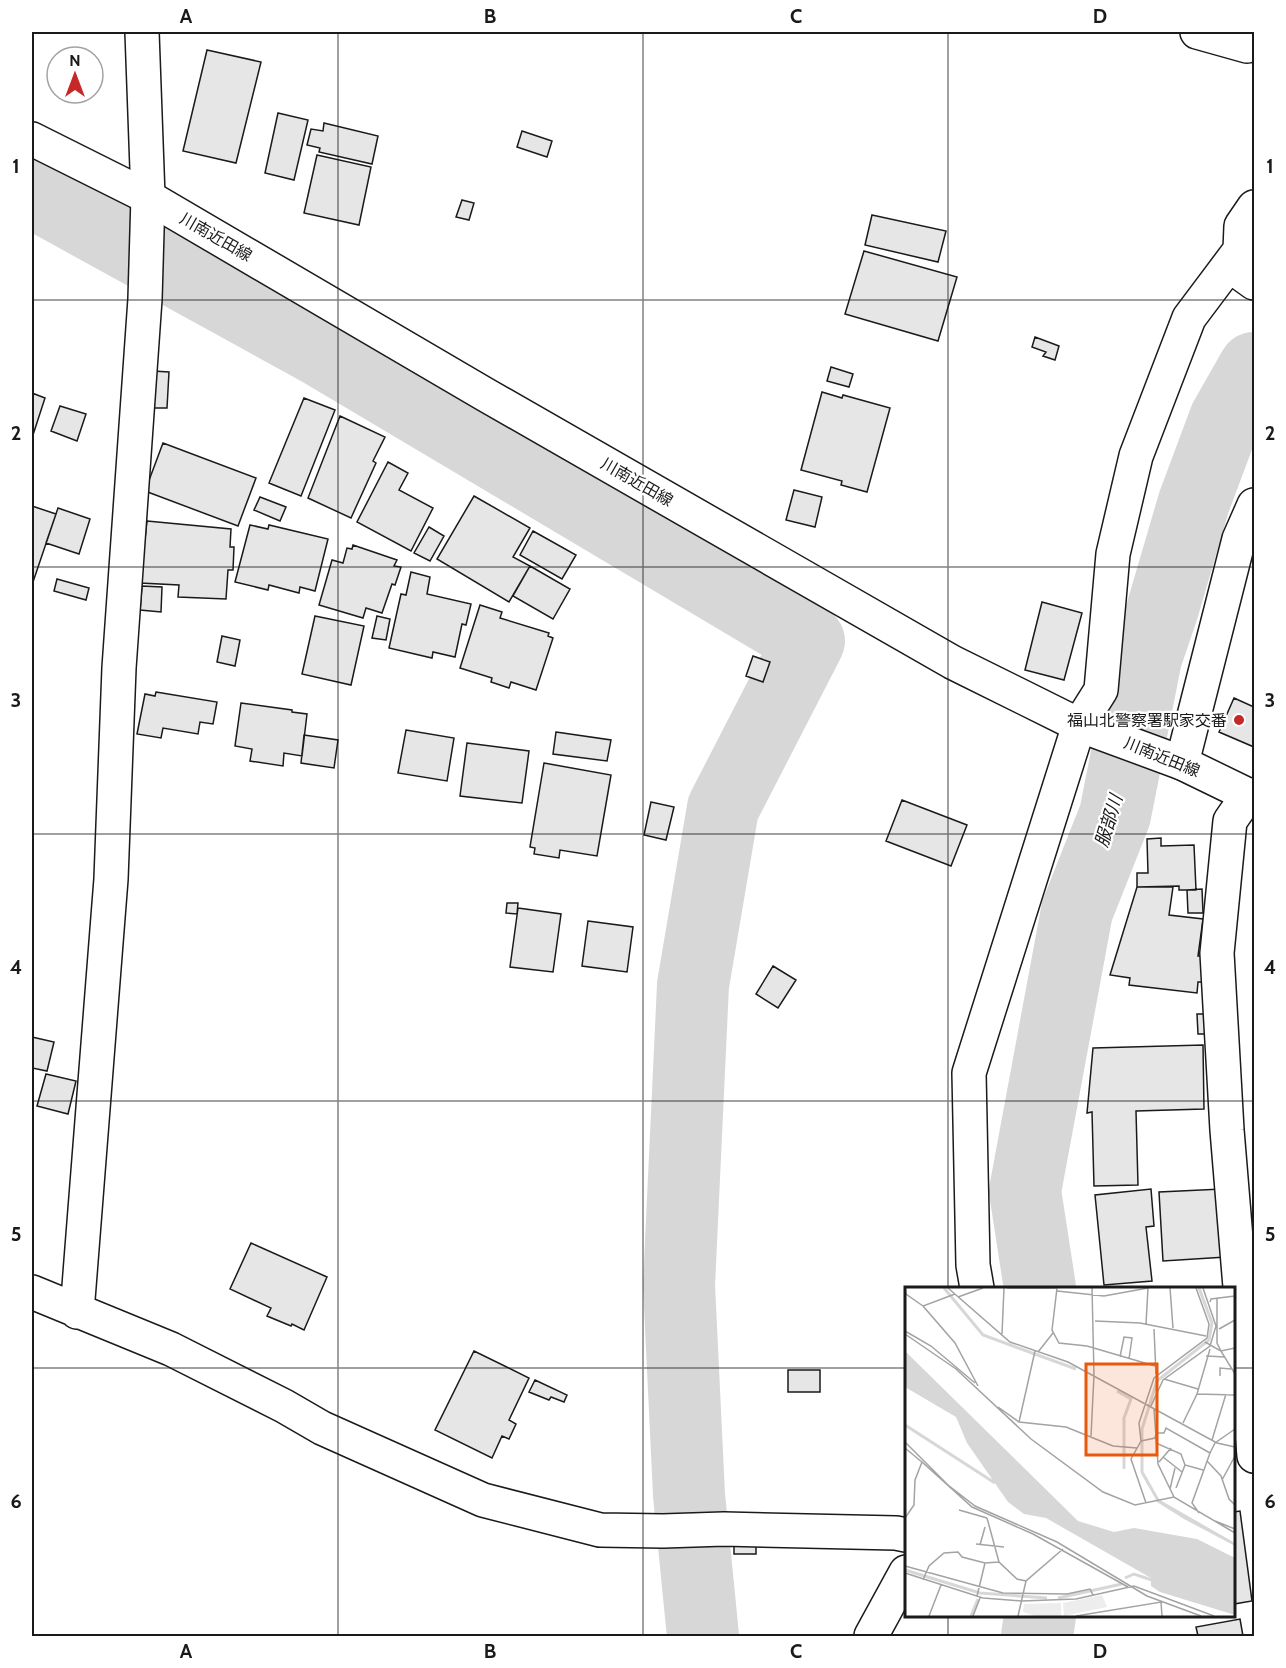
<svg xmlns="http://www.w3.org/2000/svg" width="1286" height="1668" font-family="Cabin,'Noto Sans JP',sans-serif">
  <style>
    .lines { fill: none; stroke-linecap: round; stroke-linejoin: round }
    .river { stroke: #d7d7d7; stroke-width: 72 }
    .building { fill: #e6e6e6; stroke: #1a1a1a; stroke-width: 1.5 }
    .minor-casing { stroke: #1a1a1a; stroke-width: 36 }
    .secondary-casing { stroke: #1a1a1a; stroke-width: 36 }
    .minor { stroke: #fff; stroke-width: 33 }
    .secondary { stroke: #fff; stroke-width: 33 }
    .grid { fill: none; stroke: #1a1a1a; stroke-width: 1.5; stroke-opacity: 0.55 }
    .poi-dot { fill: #c62828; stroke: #fff; stroke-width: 2 }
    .labels { text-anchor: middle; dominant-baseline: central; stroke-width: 4.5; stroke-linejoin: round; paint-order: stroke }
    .street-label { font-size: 16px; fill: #1a1a1a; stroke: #fff }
    .poi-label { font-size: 16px; fill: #1a1a1a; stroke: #fff; text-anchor: end }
    .water-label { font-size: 18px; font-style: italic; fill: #1a1a1a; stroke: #fff }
    .inset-river { fill: none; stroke: #d7d7d7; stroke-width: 3 }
    .inset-road { fill: none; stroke: #a3a3a3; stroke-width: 1.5 }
    .view { fill: #e8590c; fill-opacity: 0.15; stroke: #e8590c; stroke-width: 3 }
    .inset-edge { fill: none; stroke: #1a1a1a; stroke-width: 3 }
    .neatline { fill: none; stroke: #1a1a1a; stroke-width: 2 }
    .grid-label { font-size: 20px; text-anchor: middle; font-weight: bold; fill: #1a1a1a }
  </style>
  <rect width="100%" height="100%" fill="#fff"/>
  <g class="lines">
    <path class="river" d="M32 192 321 351 809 641 723 808 693 985 679 1285 689 1495 703 1636
      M1040 1288 1025 1191 1077 911 1115 815 1146 658 1162 611 1194 502 1225 419 1254 368
      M1037 1636 1040 1616"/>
  </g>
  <path class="building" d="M207 50 261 62 236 163 183 151Z
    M278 113 308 120 294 180 265 173Z
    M324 123 378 136 372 164 319 152 320 148 307 145 311 129 323 131Z
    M522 131 552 141 547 157 517 147Z
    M317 155 371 167 359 225 304 213Z
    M462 200 474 203 469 220 456 217Z
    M872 215 946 231 938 262 865 245Z
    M864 251 957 277 938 341 845 314Z
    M1035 337 1059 346 1055 360 1043 356 1046 352 1032 347Z
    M831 367 853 374 849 387 827 381Z
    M153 371 169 372 167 408H151Z
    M822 392 842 398 843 395 890 408 867 492 841 485 842 481 801 470Z
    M32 393 45 398 32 438Z
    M304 398 335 410 301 496 269 483Z
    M60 406 86 414 77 441 51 431Z
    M340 416 385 437 373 461 376 463 351 518 308 498Z
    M163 443 256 478 238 526 145 491Z
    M388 462 408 473 399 490 433 508 411 551 357 522Z
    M794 490 822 497 815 527 786 520Z
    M474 496 530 528 513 557 530 566 509 602 437 559Z
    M260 497 286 507 280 521 254 510Z
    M32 506 56 514 33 582H32Z
    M58 508 90 519 79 554 46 543Z
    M147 521 231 529 230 547H234L233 570H228L226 599 178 597 179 585 140 583Z
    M250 525 268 529 269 525 328 539 315 591 300 587 299 593 269 585 268 590 235 582Z
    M429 527 444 536 430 561 414 553Z
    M533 531 576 555 562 579 520 555Z
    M353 545 397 560 394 566 401 567 395 585 392 584 382 613 366 608 363 618 319 605 332 560 343 563 347 548 352 549Z
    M530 566 570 589 553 619 513 596Z
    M411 572 430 577 427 594 471 604 466 625 462 624 455 657 433 652 432 658 389 648 401 594 406 595Z
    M57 579 89 588 86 600 54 591Z
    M142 586 162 587 161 612 140 610Z
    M1042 602 1082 613 1064 680 1025 670Z
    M480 605 502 612 500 618 549 633 548 636 553 638 536 690 511 682 509 688 491 682 492 678 460 668Z
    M315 616 364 626 351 685 302 674Z
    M377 616 390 619 386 640 372 638Z
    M222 636 240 640 235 666 217 662Z
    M753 656 770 662 763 682 746 676Z
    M156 692 217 702 213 724 200 722 198 734 163 728 161 738 137 734 145 694 155 696Z
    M1234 698 1254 707V747L1219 732Z
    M241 703 292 710V712L307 714 302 756 284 753 283 766 250 761 252 749 235 746Z
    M406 730 454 738 447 781 398 773Z
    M556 732 611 740 607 761 553 754Z
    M304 735 338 740 334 768 301 763Z
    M467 743 529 751 522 803 460 796Z
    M544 763 611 775 597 856 560 850 559 858 534 854 535 848 530 847Z
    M902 800 967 825 951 866 886 841Z
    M651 802 674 807 666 840 644 835Z
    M1161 838V846L1194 845 1196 890H1179V886L1137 887V873H1148L1147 839Z
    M1137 887H1173L1169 915 1203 919 1198 956H1205L1203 982H1198L1197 993 1129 985 1130 978 1110 975Z
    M1202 889 1203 913H1188L1187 890Z
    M507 903H518L517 914 506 913Z
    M518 908 561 914 553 972 510 967Z
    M588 921 633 927 627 972 582 966Z
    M773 966 796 980 778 1008 756 994Z
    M1197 1014H1209L1210 1034H1198Z
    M32 1037 54 1042 47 1071 32 1068Z
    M1203 1045 1204 1109 1136 1111 1138 1185 1094 1186 1092 1112 1087 1113 1093 1048Z
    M46 1074 76 1081 68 1114 37 1106Z
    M1151 1189 1154 1226 1146 1227 1152 1281 1104 1285 1095 1195Z
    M1222 1189 1226 1257 1163 1261 1159 1192Z
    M251 1243 327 1277 304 1330 292 1324 291 1326 267 1316 271 1308 230 1289Z
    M474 1351 529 1378 509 1420 516 1424 509 1439 502 1436 492 1458 435 1430Z
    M788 1370H820V1392H788Z
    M535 1380 567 1395 564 1402 551 1397 549 1400 529 1392Z
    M1240 1511 1252 1601 1234 1604V1512Z
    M734 1545H756V1554H734Z
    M1240 1619 1243 1636H1198L1196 1627Z"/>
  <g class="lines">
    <defs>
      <path id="minor" d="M1197 32 1247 46
        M1240 250 1241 226 1254 207
        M1229 265 1254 283
        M1182 763 1239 539 1254 505
        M1248 795 1230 821 1217 953 1227 1130 1254 1456
        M977 1288 973 1265 969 1073 1079 725 1101 690 1113 554 1136 456 1189 318 1240 250 1254 238
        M32 1292 171 1349 284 1406 322 1428 483 1500 600 1530 663 1531 724 1529 896 1533 906 1535
        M77 1312 111 879 119 668 145 299 148 197 142 32
        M871 1636 906 1572"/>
      <path id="secondary" d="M32 139 148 197 486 395 952 662 1079 725 1182 763 1254 798"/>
    </defs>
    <use href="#minor" class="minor-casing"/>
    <use href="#secondary" class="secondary-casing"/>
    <use href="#minor" class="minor"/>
    <use href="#secondary" class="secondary"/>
  </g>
  <path class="grid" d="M338 32V1636M643 32V1636M948 32V1288M32 300H1254M32 567H1254M32 834H1254M32 1101H1254M32 1368H906M1234 1368H1254M948 1616V1636"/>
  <circle class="poi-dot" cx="1239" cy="720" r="6"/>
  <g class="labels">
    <g class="street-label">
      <text transform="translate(216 237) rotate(30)">川南近田線</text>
      <text transform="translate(637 482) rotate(30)">川南近田線</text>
      <text transform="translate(1162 757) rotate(22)">川南近田線</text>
    </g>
    <g class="poi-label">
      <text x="1227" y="720">福山北警察署駅家交番</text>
    </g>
    <g class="water-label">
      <text transform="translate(1109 821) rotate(-73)">服部川</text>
    </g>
  </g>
  <g transform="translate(905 1287)">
    <rect width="330" height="330" fill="#fff"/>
    <path d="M197 308 202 320 159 329 158 316ZM156 316V329H130L118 325 119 317Z" fill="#ededed"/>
    <path d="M0 64 173 234 209 245 229 241 292 252 330 271V328L255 305 246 299V291L141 231 119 227 103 215 62 156 51 130 0 100ZM255 213 330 256V259L279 232 252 215Z" fill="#d7d7d7"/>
    <path class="inset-river" d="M39 1 78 48 171 82M212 104 226 112 219 131V182M0 138 90 196M254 215 237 185V142L252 94 304 53 307 36 294 1M0 283 75 306 142 311M220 291 229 287 250 294M153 311 217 297M66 329 73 312"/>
    <path class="inset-road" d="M0 1 1 7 18 19M43 1 105 55 163 75 312 156 330 160M102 1H152M152 1 147 43 154 56 182 59 250 79M265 1 268 41M152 4 199 9 243 1M50 7 18 19 50 56 73 99M53 10 78 1M312 11V56L316 64 330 61M305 15 306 12 330 9M190 34 235 36 301 49M241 37 243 1M249 42 251 87M314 42 330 33M0 44 26 59 70 96M0 47 51 82 126 152 198 205 230 218 269 210 330 246M97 47 99 1M300 55 316 64 330 87M133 65 148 46M301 69 320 70M215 70 219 50 227 51 224 72M315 89V81L326 82M259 92 293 102M292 107 330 108M246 119 258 93 305 59 311 39 298 1M93 120 114 135 161 140 208 159 232 161M249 122 253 177 269 210M114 135 130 64M278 136 292 107 305 62M186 149 189 88 187 1M251 152 253 157 276 167 280 178 298 183M307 153 321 107M236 154 250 151 251 146H259L261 141 305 166M0 155 43 198 70 219 152 255 242 309 296 329M0 161 18 176M258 170 277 185M302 174 316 189 324 212 330 218M254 175 266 161M317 193 330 169M271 201 280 178M265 202 270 181M241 216 226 172 236 154 234 136 249 91 302 51 304 37 291 1M54 223 82 231M294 226 287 216 305 166 310 156 330 142M0 231 9 218 10 193 17 175 67 220 128 247 223 300M82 231 94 275 112 292 121 294M310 234 330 242M71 257 99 260M75 258 80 240M0 279 98 306 162 307 185 302 188 308M0 286 78 311 117 314 171 312 229 299 309 329M18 293 24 279 39 266 53 265 57 270 80 276 94 275M72 309 80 276M24 329 36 298M68 329 75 311M113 329 121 294 158 262M171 329 256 315 257 329"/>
    <path class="view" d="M181 77H252V168H181Z"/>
    <rect width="330" height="330" class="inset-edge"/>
  </g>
  <rect width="1286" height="1668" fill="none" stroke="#ffffff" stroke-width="66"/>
  <g transform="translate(75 75)"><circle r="28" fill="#ffffff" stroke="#a3a3a3" stroke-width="1.5"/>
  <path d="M0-4.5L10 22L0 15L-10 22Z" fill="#c62828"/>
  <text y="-9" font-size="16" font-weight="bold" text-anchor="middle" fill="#1a1a1a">N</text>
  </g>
  <rect x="33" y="33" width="1220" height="1602" class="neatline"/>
  <g class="grid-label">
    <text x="186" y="23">A</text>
    <text x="490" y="23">B</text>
    <text x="796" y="23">C</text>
    <text x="1100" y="23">D</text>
    <text x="16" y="173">1</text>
    <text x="1270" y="173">1</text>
    <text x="16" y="440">2</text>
    <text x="1270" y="440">2</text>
    <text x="16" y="707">3</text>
    <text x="1270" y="707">3</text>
    <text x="16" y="974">4</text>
    <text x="1270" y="974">4</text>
    <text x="16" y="1241">5</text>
    <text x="1270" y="1241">5</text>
    <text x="16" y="1508">6</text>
    <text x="1270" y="1508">6</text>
    <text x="186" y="1658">A</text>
    <text x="490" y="1658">B</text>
    <text x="796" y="1658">C</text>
    <text x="1100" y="1658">D</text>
  </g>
</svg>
